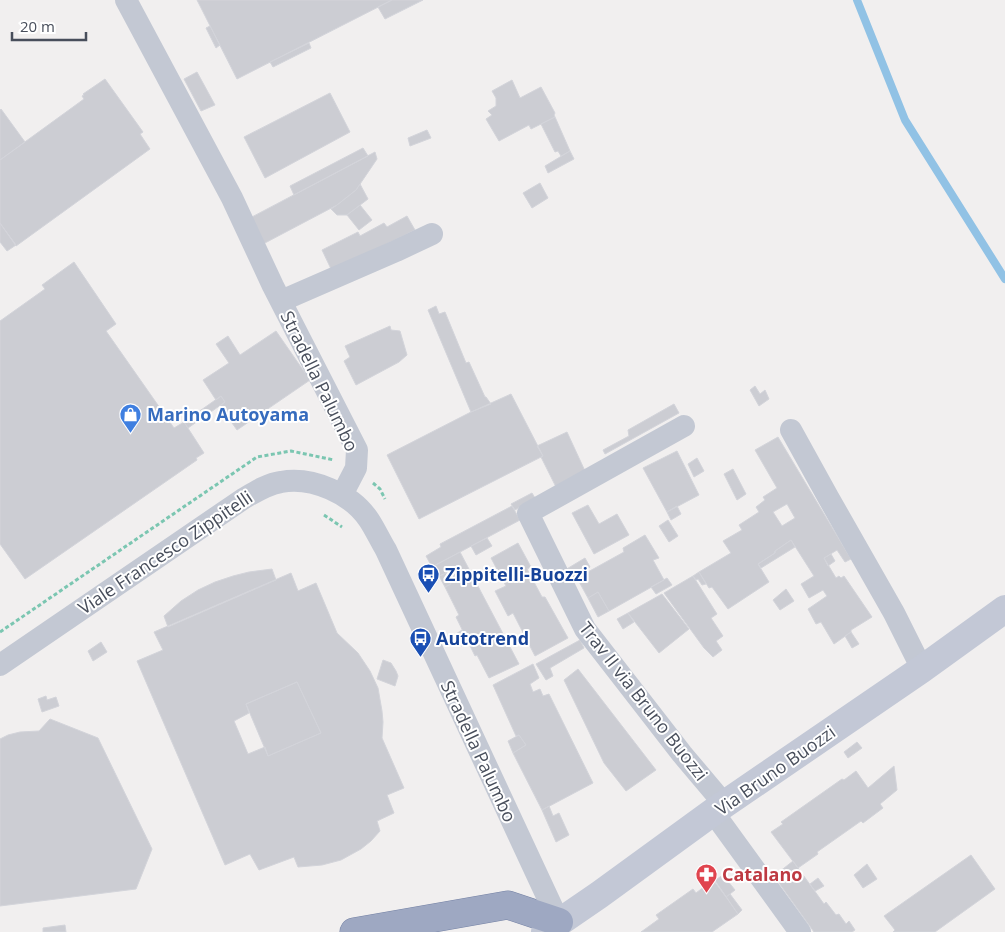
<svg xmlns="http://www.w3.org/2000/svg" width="1005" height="932" font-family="'Open Sans',sans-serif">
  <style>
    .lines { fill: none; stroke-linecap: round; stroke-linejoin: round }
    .stream { stroke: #91c2e5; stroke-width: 8 }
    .building { fill: #cccdd3; stroke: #d3d4da; fill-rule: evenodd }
    .trunk-casing { stroke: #7683a5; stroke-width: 29 }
    .path { stroke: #7bc6b1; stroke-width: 3; stroke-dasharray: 4 2.5; stroke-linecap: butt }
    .minor { stroke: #c3c8d3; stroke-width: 22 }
    .secondary { stroke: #c3c8d6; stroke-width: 28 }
    .trunk { stroke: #9ea8c2; stroke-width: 28 }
    .labels { text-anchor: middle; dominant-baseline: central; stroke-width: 4; stroke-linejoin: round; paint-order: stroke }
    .street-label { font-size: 18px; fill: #484e5b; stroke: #fff }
    .shop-label { font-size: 18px; font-weight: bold; fill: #366cbe; stroke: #fff; text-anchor: start }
    .transit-label { font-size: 18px; font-weight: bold; fill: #164399; stroke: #fff; text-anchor: start }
    .health-label { font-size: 18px; font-weight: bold; fill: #be3a42; stroke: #fff; text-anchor: start }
  </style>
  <rect width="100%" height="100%" fill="#f1efef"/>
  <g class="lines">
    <path class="stream" d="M857 0 905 120 1005 279"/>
  </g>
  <path class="building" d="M197 0H392L237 79Z
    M392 0H423L385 19 378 7Z
    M210 26 220 45 216 48 206 28Z
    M309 43 311 48 273 67 270 62Z
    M197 72 215 105 201 111 184 79Z
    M105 79 143 132 140 134 150 149 16 246 0 223V160L84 99 82 96 84 95 83 94Z
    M512 80 520 98 541 87 555 113 554 115 555 117 531 129 529 125 499 141 486 119 492 115 488 111 496 106V98L492 91Z
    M330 93 350 132 265 178 244 137Z
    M1 109 25 142 0 160V110Z
    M555 117 570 151 561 156 558 151 555 152 541 124Z
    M427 130 431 138 410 146 408 138Z
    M363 148 368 156 294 195 290 186Z
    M570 151 574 159 548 173 545 166Z
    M375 152 377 159 356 190 337 205 263 244 250 218Z
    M540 183 548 198 532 208 523 193Z
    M360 184 368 199 347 215H337L331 209 337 205 356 190Z
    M360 205 372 220 359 230 347 215Z
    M407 216 415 230 332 271 322 250 358 232 360 236 384 223 387 227Z
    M0 223 16 245 7 251 0 242Z
    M74 262 116 324 106 331 174 428 184 422 204 453 196 458 197 460 25 579 0 544V321L45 289 42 285Z
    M436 306 439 314 445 312 466 363 469 362 485 397H486L491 404 471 412 428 310Z
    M390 326 391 330 400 331 407 355 399 362 356 385 344 361 350 357 345 346Z
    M276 331 310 380 237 430 220 406 225 402 221 396 216 400 203 380 229 363 216 344 228 336 240 355Z
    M755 386 760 394 765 390 769 399 759 406 750 390Z
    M511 394 543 456 419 519 387 455 471 412Z
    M221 396 225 402 188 428 184 422Z
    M674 404 679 413 605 454 603 450 629 436 628 430Z
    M567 432 585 471 556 487 541 457 543 456 537 446Z
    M778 437 851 559 845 562 837 550 824 558 836 578 839 576 841 578 844 576 872 617 851 630V632L834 644 821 622 816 624 808 609 827 596 823 590 809 598 801 584 814 576 791 540 775 551V553L758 564 769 582 728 609 712 587 709 588 699 572 731 553 723 541 742 530 739 525 759 512 756 507 765 500 763 497 777 488 755 450ZM787 504 795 518 782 526 773 512Z
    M677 451 699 495 667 512 643 468Z
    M697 458 704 471 694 477 688 464Z
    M733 469 746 494 737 500 724 474Z
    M532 493 535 498 515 510 511 504Z
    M588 505 599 524 617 514 629 535 594 554 572 513Z
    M512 506 520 520 432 567 426 556 441 547 440 544Z
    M677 506 681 514 671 520 667 512Z
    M668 520 678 536 669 542 659 526Z
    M645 535 659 558 653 560 664 580 609 611 598 592 588 598 577 578 624 552 623 548Z
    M487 538 492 546 476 555 471 546Z
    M791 540 795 547 761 568 758 564 775 553V551Z
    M518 543 531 567 527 569 542 597H545L568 638 535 656 513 613 508 616 495 591 506 586 491 558Z
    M460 552 519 664 489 678 477 655 475 656 456 617 459 615 445 587 451 584 446 573 429 581 424 571Z
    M831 554 835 561 828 566 824 558Z
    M585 558 590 567 570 580 565 570Z
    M272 569 276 580 168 627 164 616 181 601 198 590 215 582 233 576 249 572Z
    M699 572 706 584 702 585 698 579 696 580 693 576Z
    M291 573 298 591 316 583 337 633 358 653 370 671 378 688 382 711 383 722 382 738 404 788 387 795 394 813 377 821 380 831 371 841 361 849 341 860 322 865 298 867 294 857 259 870 250 854 225 865 137 661 163 650 154 632ZM297 682 321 733 268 756 265 747 248 754 234 721 249 713 246 704Z
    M446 573 451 584 445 587 439 576Z
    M693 576 717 614 711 618 723 636 716 641 722 650 713 657 704 648 664 593Z
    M667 578 672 585 656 594 651 587Z
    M786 589 794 601 780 610 773 600Z
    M598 592 609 611 598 617 588 598Z
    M662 594 689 629 659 653 628 613Z
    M628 613 634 622 623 629 617 619Z
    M462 630 468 643 461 646 456 634Z
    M851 632 859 644 852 648 845 636Z
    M580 640 584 648 550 668 553 676 546 680 536 664Z
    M101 642 107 652 93 661 88 651Z
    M383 660 391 663 396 671 398 676 395 686 377 679Z
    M533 664 539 678 530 684 533 692 540 689 543 696 549 694 593 783 542 810 513 753 526 745 519 735 516 736 493 685Z
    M578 669 656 770 626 791 604 763 564 680Z
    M297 682 321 733 268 756 246 704Z
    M46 696 47 700 56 697 59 706 42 712 38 699Z
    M50 719 98 738 152 849 136 889 0 906V739L8 735 20 732 39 731Z
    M519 735 526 745 513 753 508 741Z
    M857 742 862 748 848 758 844 752Z
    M894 766 897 790 880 804 883 808 863 823 861 821 817 852 818 854 798 868 771 832 783 824 781 822 842 779 844 780 856 771 868 788Z
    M549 806 553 816 559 813 569 835 556 842 542 810Z
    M971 855 995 889 935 932H893L895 930 884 916Z
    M793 861 824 904 826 902 836 915 839 914 846 924 849 921 855 930 852 932H814L774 876Z
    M867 864 877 879 863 888 854 875Z
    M723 875 735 890 726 897 714 881Z
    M818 878 824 886 815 891 810 884Z
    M714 879 738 914 712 932H641L659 919 656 915 693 889 696 893Z
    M730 894 742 910 738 914 726 897Z
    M65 925 66 932H43V928Z"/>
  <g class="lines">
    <defs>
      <path id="trunk" d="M354 932 508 905 559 922"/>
    </defs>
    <use href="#trunk" class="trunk-casing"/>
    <path class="path" d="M373 483 380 489 385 499
      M324 515 342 527
      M0 632 257 457 291 451 334 460"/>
    <path class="minor" d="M126 0 232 198 273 286 357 450 356 468 342 495
      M281 301 396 251 432 234
      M684 426 528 513 585 629 682 754 725 805
      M791 430 828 497 894 613 922 669
      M0 665 243 499C255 492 267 484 281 482 312 476 352 494 369 520 375 529 380 540 386 550L559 922
      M713 812 800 932"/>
    <path class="secondary" d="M545 932 599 895 713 812 922 669 1005 609"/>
    <use href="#trunk" class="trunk"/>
  </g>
  <defs>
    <symbol id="shop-pin" viewBox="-11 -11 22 30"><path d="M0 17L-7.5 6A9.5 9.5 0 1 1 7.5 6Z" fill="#3f7fe0" stroke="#fff"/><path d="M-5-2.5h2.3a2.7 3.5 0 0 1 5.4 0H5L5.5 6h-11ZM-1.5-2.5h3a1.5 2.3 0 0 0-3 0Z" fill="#fff"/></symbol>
    <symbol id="bus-pin" viewBox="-11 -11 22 30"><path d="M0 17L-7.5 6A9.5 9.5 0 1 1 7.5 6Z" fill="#1a4fb4" stroke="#fff"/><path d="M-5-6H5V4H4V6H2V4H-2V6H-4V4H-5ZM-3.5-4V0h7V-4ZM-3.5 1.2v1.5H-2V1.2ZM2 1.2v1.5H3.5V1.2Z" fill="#fff"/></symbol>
    <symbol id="pharmacy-pin" viewBox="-11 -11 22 30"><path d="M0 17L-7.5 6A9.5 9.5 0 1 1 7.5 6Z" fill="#e0444e" stroke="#fff"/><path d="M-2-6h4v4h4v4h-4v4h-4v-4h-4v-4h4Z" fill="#fff"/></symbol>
  </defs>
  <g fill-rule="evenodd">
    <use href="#shop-pin" x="118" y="402" width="25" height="34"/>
    <use href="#bus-pin" x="416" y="562" width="25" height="34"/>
    <use href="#bus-pin" x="408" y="626" width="25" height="34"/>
    <use href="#pharmacy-pin" x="694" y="862" width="25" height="34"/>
  </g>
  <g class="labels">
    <g class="street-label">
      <text transform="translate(320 381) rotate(64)">Stradella Palumbo</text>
      <text transform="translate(165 552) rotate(-34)">Viale Francesco Zippitelli</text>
      <text transform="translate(644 701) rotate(52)">Trav II via Bruno Buozzi</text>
      <text transform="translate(479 751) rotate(65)">Stradella Palumbo</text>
      <text transform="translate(775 770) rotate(-35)">Via Bruno Buozzi</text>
    </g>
    <g class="shop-label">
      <text x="147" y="414">Marino Autoyama</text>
    </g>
    <g class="transit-label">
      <text x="445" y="574">Zippitelli-Buozzi</text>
      <text x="436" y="638">Autotrend</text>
    </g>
    <g class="health-label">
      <text x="722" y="874">Catalano</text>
    </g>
  </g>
  <path d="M12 32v8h74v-8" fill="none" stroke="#484e5b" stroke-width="2.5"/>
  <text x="20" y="32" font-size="15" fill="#484e5b" stroke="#ffffff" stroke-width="4" paint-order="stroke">20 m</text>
</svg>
